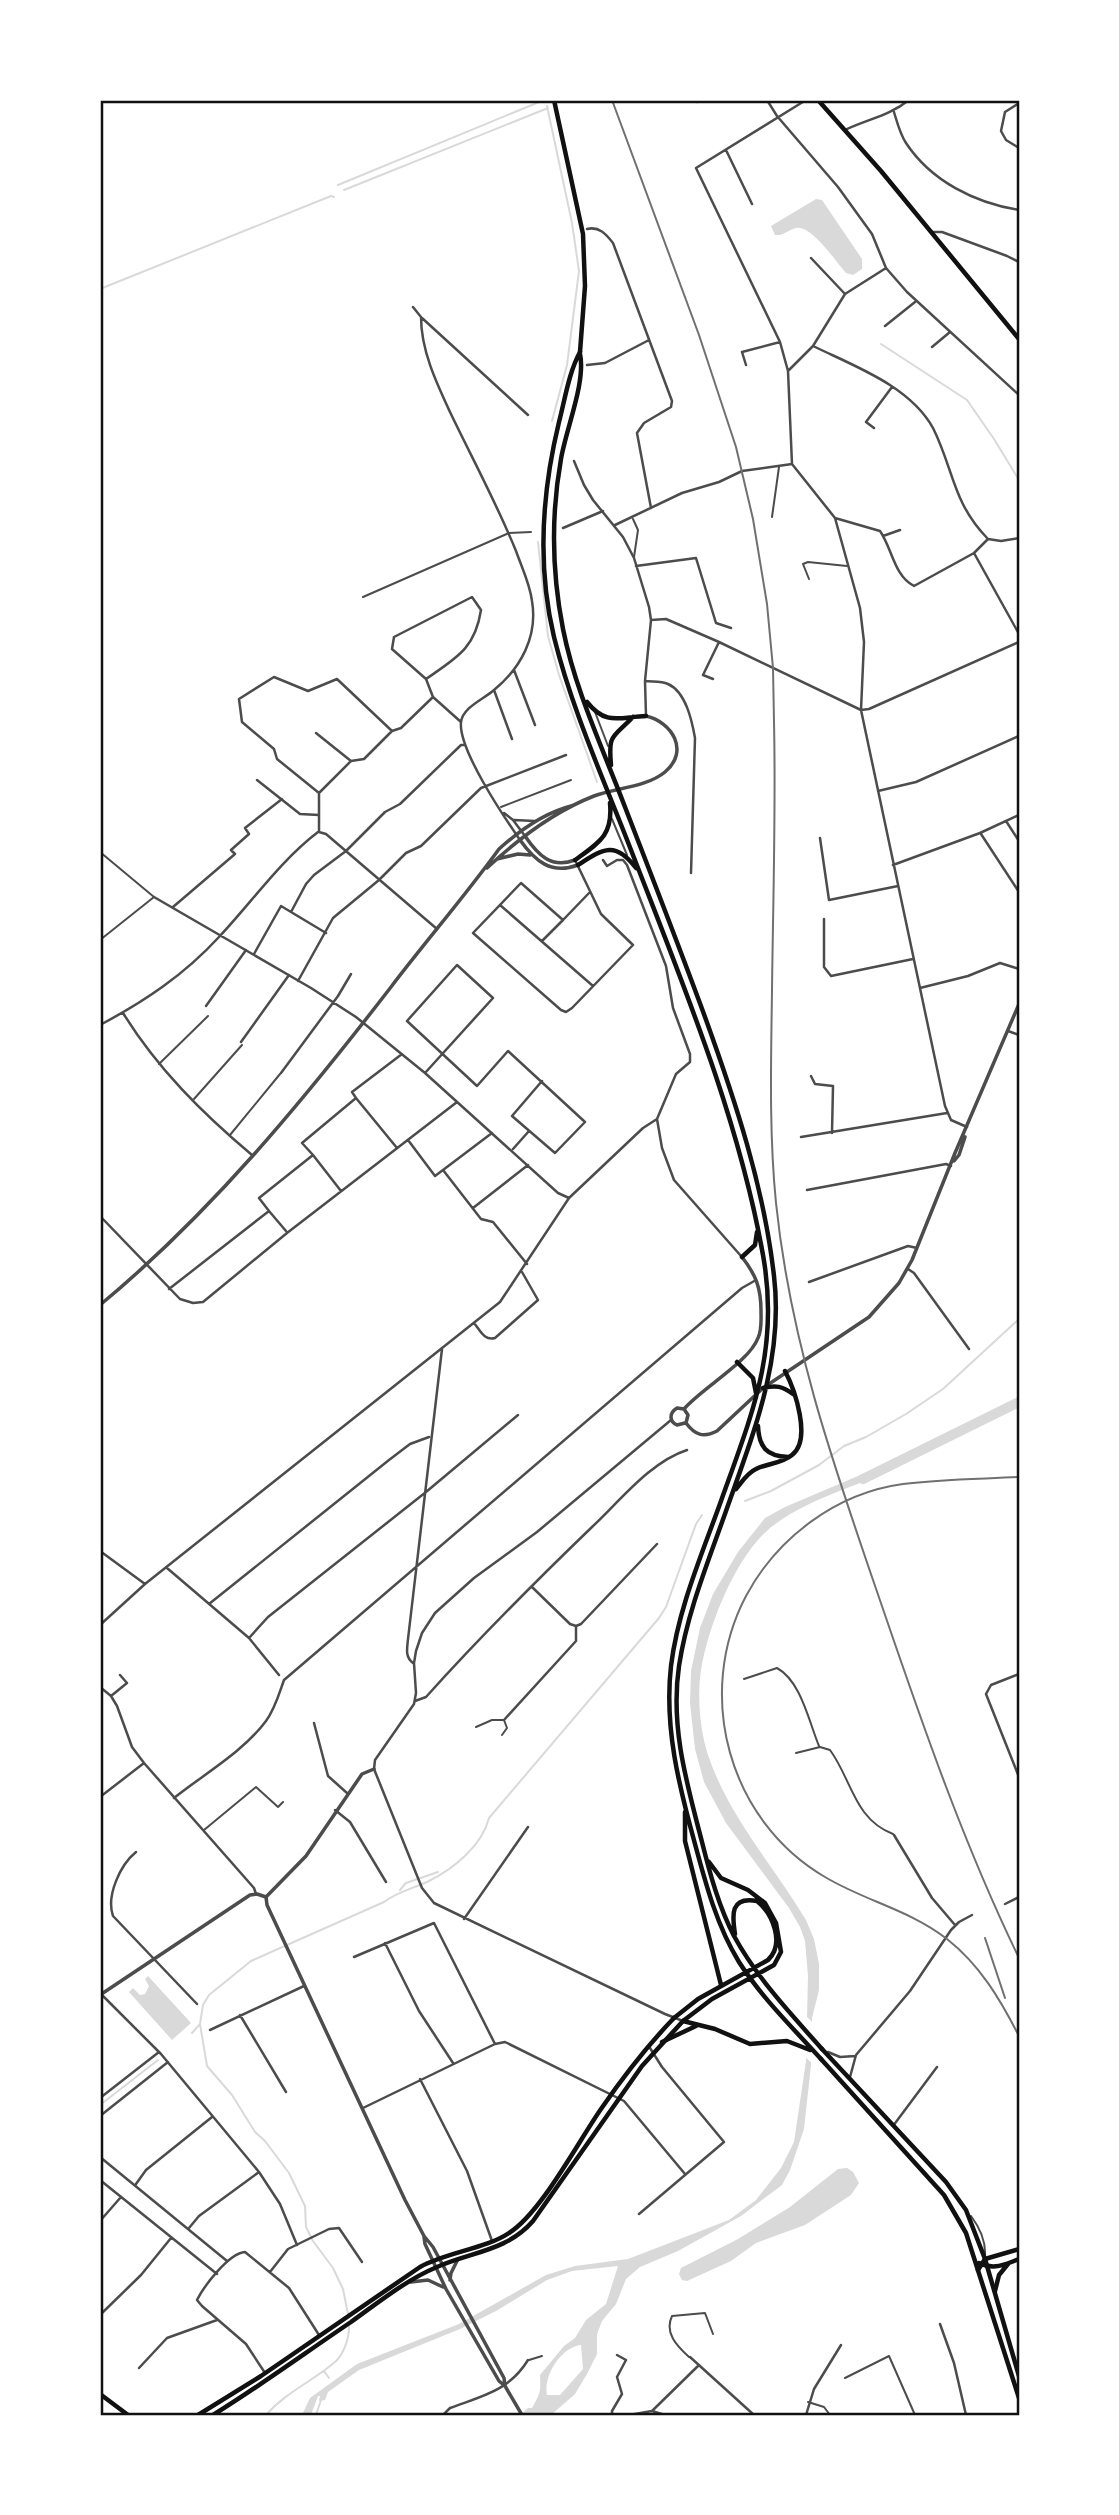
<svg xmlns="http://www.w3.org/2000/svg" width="1119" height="2515" font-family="Figtree,sans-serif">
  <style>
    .water { fill: #d9d9d9; fill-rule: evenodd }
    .pier { fill: #fff }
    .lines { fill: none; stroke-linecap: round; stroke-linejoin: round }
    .stream { stroke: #d9d9d9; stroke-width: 2 }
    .river { stroke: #d9d9d9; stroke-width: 10 }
    .service { stroke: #4c4c4c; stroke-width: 2 }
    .minor { stroke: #4c4c4c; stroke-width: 2.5 }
    .tertiary { stroke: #4c4c4c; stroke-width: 3.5 }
    .secondary { stroke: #111; stroke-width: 4.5 }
    .primary { stroke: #111; stroke-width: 4.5 }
    .trunk { stroke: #111; stroke-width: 4.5 }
    .rail { stroke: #707070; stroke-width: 2 }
    .neatline { fill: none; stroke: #111; stroke-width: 2.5 }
  </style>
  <rect width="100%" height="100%" fill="#fff"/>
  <path class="water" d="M816 199 822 200 862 259V269L853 275 846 273C836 262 811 224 796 228 788 230 784 236 775 235L771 226Z
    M872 1470 875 1477C841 1491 803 1503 774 1525 737 1552 708 1626 701 1670 697 1697 700 1730 708 1755 729 1817 773 1865 806 1920L814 1939 819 1964V1990L812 2018 811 2065 804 2129 790 2170 782 2185 741 2216 678 2251 640 2267 626 2279 616 2304 602 2321 597 2334V2354L587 2374 575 2394 551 2415H520L528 2408H532C540 2393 541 2393 540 2375L564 2346 575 2338 586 2320 606 2304 618 2266 572 2271 547 2280 496 2311 460 2329 359 2370 328 2392 325 2400 319 2401 320 2396H318L311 2415H302L310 2398 357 2364 459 2324 546 2275 575 2266 628 2259 729 2220 756 2200 781 2168 794 2142 806 2061 808 1976 805 1941 800 1927 789 1908 726 1823 704 1782 695 1749 690 1703 691 1671 700 1628 713 1594 738 1552 765 1518 785 1507ZM581 2345 583 2369 560 2395H547C543 2376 561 2347 581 2345Z
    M148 1976 191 2023 172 2040 129 1992 133 1988 140 1995 145 1994 149 1986 145 1979Z
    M847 2168 853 2172 859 2183 851 2195 805 2225 756 2243 731 2261 687 2281 682 2280 679 2274 681 2268 738 2239 790 2207 838 2169Z"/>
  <path class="pier" d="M802 2012 816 2026 815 2066 802 2054Z"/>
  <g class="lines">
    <path class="stream" d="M547 106 572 223 579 271 567 365 552 421
      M338 185 544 100
      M344 190 548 108
      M100 289 331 196 334 197
      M881 344 967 400 994 439 1019 480
      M538 542 548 636 559 675 597 782
      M745 1501 771 1491 819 1465 844 1446 866 1437 906 1414 943 1389 1019 1319
      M400 1890 406 1883 438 1872
      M192 2033 200 2024
      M100 2105 158 2060
      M348 2314 343 2289 333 2268 313 2241 306 2227 305 2206 289 2173 265 2141 255 2132 232 2095 207 2066 200 2024 203 2005 209 1995 251 1961 384 1902C399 1891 412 1889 429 1881 453 1869 482 1846 489 1818L659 1618 666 1607 696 1524 702 1515
      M324 2371 329 2378
      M266 2415C286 2392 313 2381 335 2362 344 2354 349 2338 349 2327
      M316 2415 321 2400"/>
    <path class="river" d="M863 1479 1019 1402"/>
    <path class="service" d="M772 517 779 467
      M633 519 638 530 634 557
      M809 579 803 564 808 562 847 566
      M363 597 509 533 531 532
      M595 712 608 746
      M501 807 571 780
      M612 819 627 855
      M100 852 154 897 100 940
      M159 1064 208 1016
      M194 1099 242 1045
      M230 1135 280 1074
      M744 1679 777 1668C801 1681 809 1722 819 1746
      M476 1727 492 1720H504L507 1728 502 1735
      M796 1753 820 1747 830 1750C852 1780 854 1819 893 1834
      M204 1830 256 1787 278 1807 283 1802
      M971 2216C980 2228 986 2241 985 2256
      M689 2357C677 2346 664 2333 672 2316L705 2313 713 2334
      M529 2360 542 2356
      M845 2378 889 2356 915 2415
      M808 2402 824 2407 830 2415"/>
    <path class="minor" d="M696 100 697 102
      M767 100 777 116 838 187 864 223 872 234 886 268 907 292 1019 395
      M806 100 696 168 780 342 788 371 792 464 835 518 860 608 864 642 861 710 945 1106 951 1120 967 1127
      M1019 103 1005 112 1001 131 1006 140 1019 148
      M894 112C897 122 900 134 906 143 931 181 975 203 1019 210
      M845 130C868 119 889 116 909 100
      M726 150 752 204
      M587 229C599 226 606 234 613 243L672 401 671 407 644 423 637 433 651 508
      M931 232H942L1007 256 1019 262
      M811 258 845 294
      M413 307 421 317C421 350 436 382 450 412 472 458 497 504 516 551 522 568 530 584 532 601 538 636 521 668 494 690 484 699 463 707 461 722 458 749 504 817 520 840
      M422 318 528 415
      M885 326 915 302
      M813 346C854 366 910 386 933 428 954 470 952 502 988 539
      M932 347 950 332
      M587 365 605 363 649 340
      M746 365 742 352 780 342
      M789 370 813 346 845 294 886 268
      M874 428 866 422 892 387
      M574 461 584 485 593 500 623 537 634 558 649 607 651 620 645 681 646 716
      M835 518 880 531C892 548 894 576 914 586L974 553 988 539 1001 541 1019 538
      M615 525 682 493 719 482 742 471 792 464
      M563 528 603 511
      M883 536 900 530
      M974 553 1019 634
      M636 566 696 558 716 623 731 628
      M651 620 666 619 719 642 861 710 869 709 1019 642
      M514 670 535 725
      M713 679 703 675 719 642
      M645 681C653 682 661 681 668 684 686 692 692 721 695 738L691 873
      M494 690 512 739
      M433 697 461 722
      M316 733 351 761
      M257 780 300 814 319 815
      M878 791 916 782 1019 736
      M319 793 277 759 274 749 242 722 239 699 274 677 308 691 337 679 392 731
      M504 813 513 820 525 836
      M514 820 535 821
      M1006 821 1019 841
      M319 832V793L351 761 364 759 392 731 401 728 433 697 426 679 392 649 394 637 472 597 481 610C475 649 456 658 426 679
      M319 832 326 834 437 929
      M981 834 1019 892
      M820 838 829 900 898 886
      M575 860 601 914 633 945 572 1008 566 1012 561 1010 473 933 521 883 563 920 590 892
      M603 860 607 866 617 860H623L627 865 666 966 673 1008 690 1054V1062L676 1074 657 1119 662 1148 674 1180 741 1256
      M893 865 980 833 1019 815
      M154 897 311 988 356 1017 425 1073 558 1193 569 1198
      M500 905 593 986
      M173 907 235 854 231 850 249 834 245 828 282 799
      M291 912 306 884 314 875 346 851 385 812 400 804 461 745H465
      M824 919V967L831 976 913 959
      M542 941 563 920
      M254 954 281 906 326 933
      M298 981 333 918 379 880 406 853 421 846 481 788 566 755
      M920 988 968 976 1000 963 1019 969
      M206 1006 246 950
      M123 1013C157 1068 202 1113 252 1155
      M100 1025C145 1001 184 975 219 937 252 902 280 861 318 832
      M1008 1031 1019 1035
      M241 1042 289 975
      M281 1073 338 996 351 974
      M425 1073 493 998 457 965 407 1021 477 1086 508 1051 585 1122 555 1153 512 1116 542 1081
      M811 1076 815 1084 833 1086 832 1133
      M356 1098 352 1092 402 1054
      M801 1137 947 1113
      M408 1140 435 1176 443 1170 481 1219 493 1222 527 1264
      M513 1149 529 1131
      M313 1155 302 1143 356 1098 397 1148
      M443 1170 492 1133
      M807 1190 946 1164 951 1166
      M473 1208 528 1165
      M269 1211 259 1198 313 1155 341 1191
      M100 1216 180 1299 193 1303 203 1302 287 1233 457 1102
      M908 1269 914 1273 969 1349
      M809 1282 908 1246 917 1248
      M169 1289 269 1211 286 1231
      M474 1323C480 1330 484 1341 495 1338L538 1300 522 1272
      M671 1420 537 1532 474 1578 435 1613 422 1633 416 1651 414 1663 416 1693 414 1704 375 1760 374 1769 422 1888 434 1903 665 2014 683 2021
      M100 1551 145 1584
      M167 1568 249 1638 279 1675
      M532 1587 570 1624 576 1626 581 1624 657 1544
      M209 1604 389 1460 410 1444 429 1437
      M100 1625 145 1584 500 1302 569 1198 643 1128 657 1119
      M249 1638 268 1617 426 1492 518 1415
      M413 1663C405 1657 407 1649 408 1639L442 1349
      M1019 1674 991 1685 986 1694 1019 1777
      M100 1687 111 1696 117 1706 132 1747 144 1763 254 1888 256 1894
      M111 1696 127 1683 120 1675
      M415 1701 426 1697C479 1638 535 1582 592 1527 620 1501 650 1462 687 1450
      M504 1720 576 1641V1626
      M314 1723 328 1776 347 1793
      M100 1797 144 1763
      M174 1798C204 1774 243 1752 266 1721 275 1709 279 1694 284 1680L742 1288 756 1280
      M335 1810 350 1822 386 1882
      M894 1835 932 1898 955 1925
      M136 1852C120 1865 106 1896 113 1916L197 2004
      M1005 1904 1019 1897
      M464 1919 528 1827
      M385 1943 419 2011 453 2063
      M354 1957 434 1923 495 2044
      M101 1994 161 2054 259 2172 280 2204 297 2245
      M240 2015 286 2092
      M210 2030 304 1986
      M828 2052 840 2057 855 2056
      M850 2077 856 2055 910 1991 951 1930 959 1922 972 1915
      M420 2079 467 2171 492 2241
      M100 2098 159 2052
      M363 2108 495 2044 505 2042 624 2101 685 2174
      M100 2116 168 2062
      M893 2126 937 2067
      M100 2157 227 2261
      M100 2180 217 2274
      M136 2184 146 2170 212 2117
      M639 2214 724 2142 662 2067 650 2048
      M100 2221 121 2197
      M189 2228 199 2216 259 2172
      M270 2272 288 2249 329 2229 339 2228 362 2262
      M100 2315 141 2275 171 2238
      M940 2324 954 2363 966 2415
      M690 2357 754 2415
      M139 2368 167 2338 217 2320
      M265 2373 246 2344 202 2306 197 2300C204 2286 229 2253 245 2252L289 2288 319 2335
      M652 2411 699 2365
      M443 2415 450 2408C482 2396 509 2391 528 2360
      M612 2415V2411L622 2394 617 2377 626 2360 617 2355
      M629 2415 652 2411 665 2415
      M806 2415 814 2389 841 2345"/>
    <path class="tertiary" d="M525 836C538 855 551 869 575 860
      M520 840C535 861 551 875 578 865
      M497 859 518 854 530 855
      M487 868C518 839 553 812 594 796 616 788 647 787 665 772 690 751 672 722 646 716
      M954 1161 959 1155 965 1137
      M100 1305C211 1213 303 1101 391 987 426 941 465 896 499 849 519 831 544 813 571 806
      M684 1409 688 1415 686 1423
      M685 1423 677 1425C669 1421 669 1413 677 1408L684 1409C702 1388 749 1362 758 1338 762 1330 761 1320 761 1311 761 1288 756 1275 742 1257
      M686 1423C695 1435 703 1438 717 1431L763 1388 869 1317 899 1283 912 1260 955 1153 1019 1004
      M266 1897 267 1905 405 2200 424 2236 433 2247 504 2378 505 2386
      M266 1897 306 1856 362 1774 374 1769
      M100 1995 250 1895 257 1894 266 1897
      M424 2237 425 2244 446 2289 499 2381 505 2386 522 2415
      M450 2280 451 2273 458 2259
      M411 2282 428 2280 443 2287"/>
    <path class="secondary" d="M818 100 881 171 1019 339
      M979 2263C993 2270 1005 2265 1019 2259
      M978 2270 985 2259 1019 2249
      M995 2291 999 2275 1008 2264
      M100 2394 128 2415"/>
    <path class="primary" d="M554 100 583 234 585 286 580 352
      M822 2049 946 2182 966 2210 985 2259 1019 2376
      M821 2059 944 2195 966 2233 1019 2398
      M198 2415 261 2376 420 2267C447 2252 485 2249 509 2233 541 2213 578 2142 601 2109 623 2077 647 2046 674 2018
      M213 2415C260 2386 305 2353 351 2322 379 2302 406 2280 437 2267 471 2252 507 2251 533 2221L642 2066 683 2021"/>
    <path class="trunk" d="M580 352C569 372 565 399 559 422 542 492 537 566 554 637 572 710 604 780 631 850 682 982 738 1115 763 1255 780 1349 752 1414 721 1501 702 1554 678 1609 671 1666 664 1727 679 1786 695 1844 706 1885 717 1926 739 1962 762 1998 793 2028 821 2059
      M580 354C586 382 566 429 561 459 551 515 552 573 563 629 575 690 603 749 625 807 652 877 679 946 705 1017 735 1100 764 1187 774 1276 784 1360 753 1434 726 1511 708 1562 687 1613 679 1666 670 1727 687 1784 702 1842 710 1874 719 1907 734 1936 757 1978 790 2013 822 2049
      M587 702C606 726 619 717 646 716
      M611 765C608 733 613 738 633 717
      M575 860C600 842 613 835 610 803
      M578 865C603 849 615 840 636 868
      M742 1257 755 1245 757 1232
      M737 1362 753 1378 756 1393
      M763 1388C776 1385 782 1386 793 1394
      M758 1426C759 1447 766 1456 788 1457
      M736 1489C742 1482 747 1473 756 1469 768 1463 781 1464 792 1455 812 1440 795 1390 785 1371
      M685 1812V1841L721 1985
      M674 2018 698 1999 768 1960C785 1944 773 1914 757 1901 730 1896 732 1915 735 1934
      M683 2021 712 1999 774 1965 781 1952 776 1923 765 1903 748 1890 721 1878 709 1862
      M683 2021 715 2029 750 2044 787 2041 810 2050
      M662 2042 696 2026"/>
    <path class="rail" d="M612 100 699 335 736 447 753 519 767 604 773 668 774 722C776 811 773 901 772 991 771 1062 769 1133 776 1203 791 1348 837 1475 884 1612 924 1729 965 1847 1019 1958
      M1019 1477C981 1479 941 1479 903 1484 836 1493 777 1538 746 1596 694 1695 729 1821 825 1877 865 1901 910 1910 947 1939 980 1965 1000 1999 1019 2036
      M985 1938 1005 1998"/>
  </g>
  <rect width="1119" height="2515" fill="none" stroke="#ffffff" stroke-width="203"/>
  <rect x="102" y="102" width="916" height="2312" class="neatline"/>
</svg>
